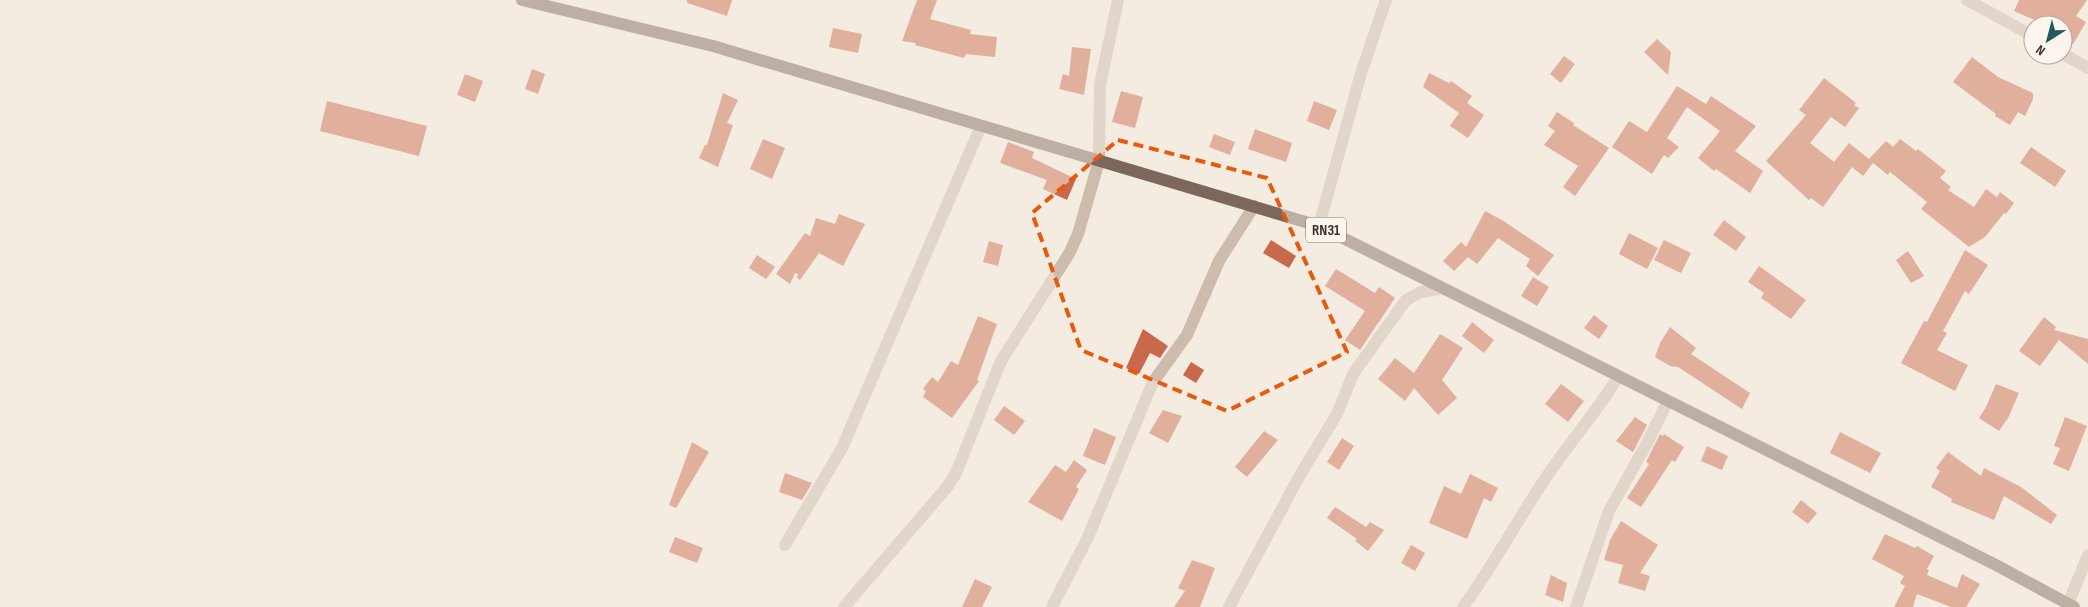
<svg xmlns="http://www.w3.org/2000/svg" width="2088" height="607" font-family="'Sofia Sans Condensed',sans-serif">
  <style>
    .building { fill: #c8694b }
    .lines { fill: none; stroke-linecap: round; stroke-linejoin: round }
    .minor { stroke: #cdbbac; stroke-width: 12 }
    .primary { stroke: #7d675c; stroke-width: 12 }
    .marked { fill: none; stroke: #e8590c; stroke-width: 4; stroke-dasharray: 10 6; stroke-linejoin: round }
    .labels { text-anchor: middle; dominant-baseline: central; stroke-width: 4; stroke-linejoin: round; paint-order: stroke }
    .shield { fill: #fbf5ee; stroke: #756b66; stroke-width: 1 }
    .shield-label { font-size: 15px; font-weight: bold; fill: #3b302b }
  </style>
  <rect width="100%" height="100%" fill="#f4ebe1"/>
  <path class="building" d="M687 0H732L727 16 687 3Z
    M917 0H937L930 19 971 30 970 34 997 37 995 57 966 54 964 58 915 45 916 43 902 41Z
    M2019 0H2087L2076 16 2086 22 2073 44 2063 38V25H2046L2014 11Z
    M833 28 862 34 858 53 829 47Z
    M1657 39 1671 52 1668 75 1644 52Z
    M1072 47 1091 49 1084 95 1059 89 1063 74 1069 76Z
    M1564 56 1575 64 1561 83 1550 74Z
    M1972 57 1998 77 2033 93V99L2025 116 2018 112 2010 125 1995 116 1996 114 1953 82Z
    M532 69 545 74 538 94 525 89Z
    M1429 73 1449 83 1451 81 1472 96 1467 103 1484 115 1468 138 1450 126 1459 113 1423 87Z
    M465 74 483 81 475 102 457 95Z
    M1824 78 1856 103 1854 105 1859 108 1845 127 1831 117 1810 143 1834 162 1849 143 1869 159 1886 141 1893 147 1900 139 1916 151 1918 149 1946 171 1940 178 1951 187 1948 190 1974 207 1986 189 1997 197 2000 192 2014 203 2006 214 2004 213 1985 237 1969 247 1921 209 1927 202 1890 172 1888 175 1873 163 1863 176 1852 167 1823 207 1811 198 1809 200 1766 161 1806 115 1799 110Z
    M1677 86 1706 104 1711 96 1756 126 1735 151 1763 171 1750 193 1716 169 1714 171 1698 158 1720 131 1687 107 1667 138 1679 147 1668 158 1664 155 1652 174 1612 147 1629 121 1647 132Z
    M1121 91 1143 97 1135 128 1112 122Z
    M723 93 738 100 727 123 733 125 718 167 699 158 705 145H707Z
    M327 101 427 126 419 156 320 131Z
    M1314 101 1337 110 1329 130 1307 121Z
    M1557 112 1574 123 1573 125 1609 148 1575 196 1563 187 1578 166 1544 145 1555 131 1548 126Z
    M1255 129 1292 143 1286 162 1248 149Z
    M1214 134 1235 142 1230 155 1209 147Z
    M763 139 785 148 772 179 750 169Z
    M1008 142 1034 152 1032 158 1076 179 1067 200 1043 189 1047 180 1000 163Z
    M2031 147 2066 171 2055 187 2020 163Z
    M1485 211 1502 220 1554 255 1538 276 1526 266 1530 259 1498 238 1477 264 1468 257 1454 271 1443 261 1461 242 1466 247Z
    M839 214 865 224 843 266 819 253 800 280 797 278 798 274 795 273 790 284 776 274 805 233 810 236 816 218 835 224Z
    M1724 220 1746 237 1736 251 1713 235Z
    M1629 233 1658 248 1647 269 1619 254Z
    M1271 240 1296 256 1289 268 1263 253Z
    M1664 240 1691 253 1681 273 1654 260Z
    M989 241 1003 245 998 266 983 262Z
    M1965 250 1988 265 1969 294 1965 291 1943 331 1947 333 1937 350 1968 365 1955 391 1901 363 1924 321 1927 322Z
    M1908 251 1924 276 1911 283 1896 260Z
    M757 255 775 267 766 279 749 268Z
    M1759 266 1806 300 1791 319 1761 298 1764 293 1748 282Z
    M1336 269 1375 293 1379 287 1395 298 1360 350 1345 340 1365 311 1325 286Z
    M1533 277 1549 287 1537 306 1521 296Z
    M1594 315 1608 326 1599 339 1584 328Z
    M978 316 997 324 977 380 979 381 952 418 923 397 926 391 923 389 932 377 938 382 951 361 958 365Z
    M2044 317 2056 327 2054 330 2088 339V364L2059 340 2040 366 2019 351Z
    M1472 322 1494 340 1484 353 1462 336Z
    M1670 327 1696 348 1691 354 1750 393 1742 409 1678 367 1670 366 1655 357 1660 343Z
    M1143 329 1168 346 1160 358 1150 353 1139 374 1126 368Z
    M1440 334 1463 348 1442 380 1457 398 1438 415 1414 388 1405 401 1378 379 1395 358 1414 373Z
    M1191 362 1204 370 1196 383 1183 375Z
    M1561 384 1584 401 1568 422 1545 404Z
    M1996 384 2019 393 2008 418 1999 431 1979 418 1986 407Z
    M1004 406 1025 421 1014 435 994 420Z
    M1163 410 1182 416 1168 443 1149 433Z
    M1635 417 1647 425 1633 452 1616 441Z
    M2065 417 2087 426 2069 471 2053 464 2060 448 2054 446Z
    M1094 428 1116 437 1105 465 1083 456Z
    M1264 431 1278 440 1247 477 1235 467Z
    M1840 432 1881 453 1870 473 1830 453Z
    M1660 434 1663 436 1664 434 1684 447 1675 462 1672 460 1641 507 1627 498 1649 464 1646 462Z
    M1342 438 1354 446 1339 470 1327 462Z
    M692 442 709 452 676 508 669 505Z
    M1707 446 1728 456 1722 470 1701 461Z
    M1948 452 1981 476 1984 468 2021 487 2057 515 2051 524 2004 496 1994 520 1951 502 1952 499 1931 487 1940 471 1936 468Z
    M1074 460 1087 470 1076 487 1079 489 1062 521 1028 502 1055 465 1066 472Z
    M785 473 812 483 802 500 779 492Z
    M1470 474 1498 488 1491 502 1484 498 1467 539 1429 523 1444 486 1461 494Z
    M1801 500 1817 513 1808 524 1792 512Z
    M1335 507 1366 527 1370 522 1384 530 1368 551 1355 541 1357 539 1327 518Z
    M1621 521 1658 545 1640 573 1650 576 1645 591 1618 583 1623 565 1604 560 1610 540Z
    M1885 534 1915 548 1917 546 1934 556 1927 569 1929 570 1927 575 1957 588 1962 574 1980 584 1966 607H1951L1917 594 1913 607H1894L1905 586 1900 583 1904 576 1872 559Z
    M675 537 703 548 697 563 669 552Z
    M1411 545 1425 553 1415 571 1401 563Z
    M1192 560 1215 568 1200 607H1174L1185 591 1178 588Z
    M1551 575 1567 583 1563 602 1545 595Z
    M975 579 992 587 982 607H962Z"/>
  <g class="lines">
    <path class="minor" d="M1967 0 2033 36
      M2063 54 2088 68
      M1319 226 1361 73 1386 0
      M785 545 842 448 981 126
      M2068 604 2088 555
      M844 607 948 486 956 473 1001 361 1070 252 1078 234 1099 161 1100 85 1118 0
      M1052 607 1088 537 1153 382 1187 335 1219 261 1254 206
      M1229 607 1300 475 1337 414 1353 374 1406 300 1421 292 1442 288
      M1463 607C1491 569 1513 528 1539 488 1563 450 1594 416 1618 377
      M1576 607 1609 511 1646 445 1668 401"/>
    <path class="primary" d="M522 0 713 46 1319 226 1996 565 2074 607"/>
  </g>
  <path d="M0 0H2088V607H0ZM1118 140 1267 178 1347 352 1227 411 1081 350 1032 213Z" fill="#f4ebe1" fill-opacity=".55" fill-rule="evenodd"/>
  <path class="marked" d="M1118 140 1267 178 1347 352 1227 411 1081 350 1032 213Z"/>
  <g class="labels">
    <rect class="shield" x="1306" y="217.5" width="40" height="25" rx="4"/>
    <g class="shield-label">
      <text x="1326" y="230">RN31</text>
    </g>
  </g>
  <g transform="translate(2048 40) rotate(216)"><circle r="24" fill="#fbf5ee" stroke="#aea6a0"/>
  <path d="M0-4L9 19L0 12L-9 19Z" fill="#1f5a5e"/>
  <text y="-8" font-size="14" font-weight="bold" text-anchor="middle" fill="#3b302b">N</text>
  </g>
</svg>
